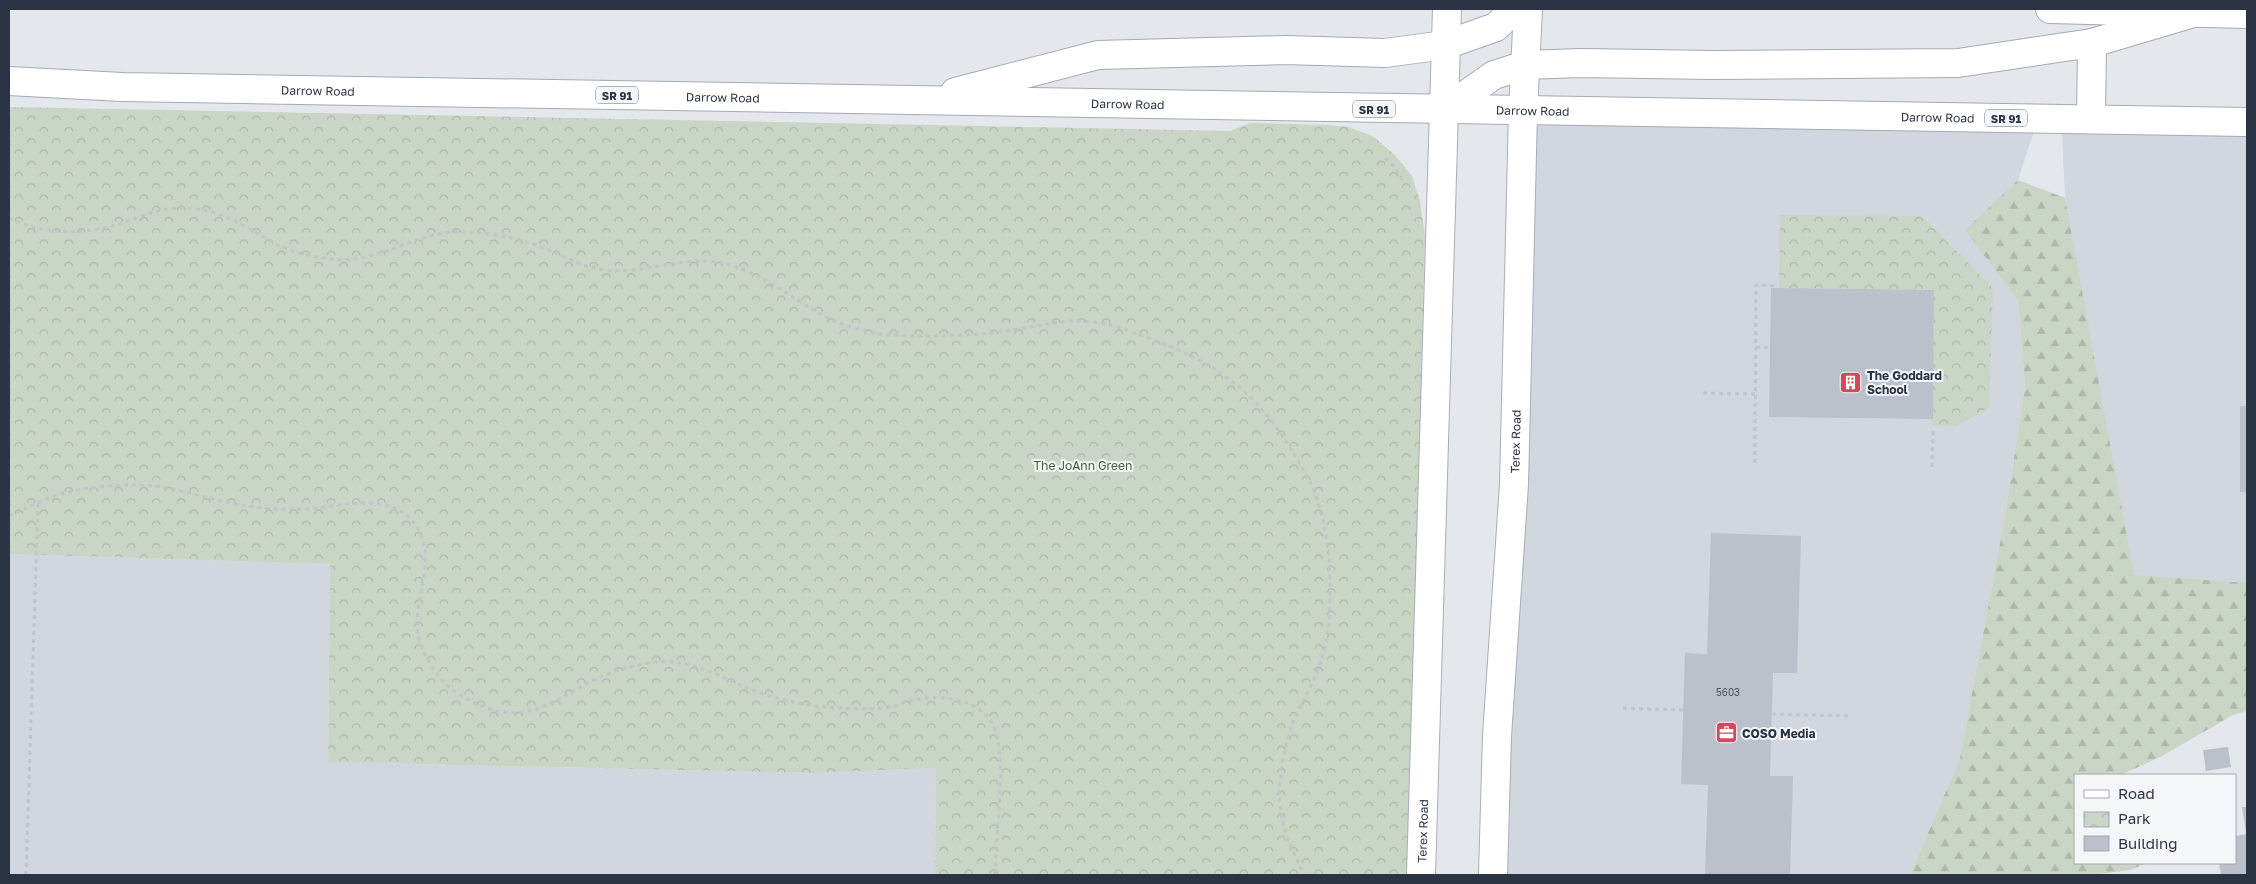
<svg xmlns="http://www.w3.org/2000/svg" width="2256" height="884" font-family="'Golos Text',sans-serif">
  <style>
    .built { fill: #d2d6de }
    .forest { fill: url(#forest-firs) }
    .park { fill: url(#park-crowns) }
    .building { fill: #bbc0ca }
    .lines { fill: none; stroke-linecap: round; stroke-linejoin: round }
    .secondary-casing { stroke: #a9aeb7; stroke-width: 30 }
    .primary-casing { stroke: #a3abb8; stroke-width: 30 }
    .path { stroke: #c2c5cb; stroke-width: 3; stroke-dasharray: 4 4; stroke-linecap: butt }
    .secondary { stroke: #fff; stroke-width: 28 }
    .primary { stroke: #fff; stroke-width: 28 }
    .labels { text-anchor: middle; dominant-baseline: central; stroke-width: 4; stroke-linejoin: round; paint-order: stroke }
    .number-label { font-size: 10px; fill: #4f5766 }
    .shield { fill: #f4f6f9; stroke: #676e7b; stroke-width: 1 }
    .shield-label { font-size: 11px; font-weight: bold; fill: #2b3445 }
    .street-label { font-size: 12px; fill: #2b3445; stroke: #f4f6f9 }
    .poi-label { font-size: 12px; font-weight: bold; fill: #2b3445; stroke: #f4f6f9; text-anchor: start }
    .park-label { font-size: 12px; fill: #3f6138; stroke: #f4f6f9 }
  </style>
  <defs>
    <pattern id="forest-firs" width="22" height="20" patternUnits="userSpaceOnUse" patternTransform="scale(1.25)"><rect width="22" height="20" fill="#c9d6c5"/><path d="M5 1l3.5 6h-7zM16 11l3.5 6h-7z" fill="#adb8ab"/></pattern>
    <pattern id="park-crowns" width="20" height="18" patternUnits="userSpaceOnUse" patternTransform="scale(1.25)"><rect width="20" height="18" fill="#c9d6c5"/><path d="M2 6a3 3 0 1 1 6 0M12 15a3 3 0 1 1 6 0" fill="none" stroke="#adb8ab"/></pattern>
  </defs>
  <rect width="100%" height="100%" fill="#e4e7ec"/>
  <path class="built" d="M1523 111 2038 119 2018 180 1966 230 2018 300 2025 386 2005 516 1960 758 1910 875H1493Z
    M2062 132 2247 135V599L2119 595 2065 198Z
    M9 554 330 564 328 762 812 773 936 768 935 875H9Z"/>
  <path class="forest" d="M2018 180 2065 198 2134 575 2247 583V711L2233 715 2162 756 2121 775H2075V863H2148L2130 870 2091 875H1910L1960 758 2005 516 2025 386 2018 300 1965 230Z"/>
  <path class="park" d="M9 107 1230 131 1250 123 1329 125 1349 127 1374 137 1395 155 1412 176 1420 201 1425 236 1408 875H935L936 768 812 773 328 762 330 564 9 554Z
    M1780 215 1922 216 1993 288 1989 408 1956 426 1932 425 1934 290 1779 288Z"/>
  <path class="building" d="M1771 288 1934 290 1933 419 1769 417Z
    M2240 406H2247V492H2240Z
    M1711 533 1801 536 1797 673H1773L1770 776H1793L1790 875H1705L1708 785 1681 784 1685 653 1707 654Z
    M2228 747 2231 767 2206 771 2203 750Z
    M2242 807H2247V833H2246Z
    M2247 834V875H2221L2219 863H2235V836Z"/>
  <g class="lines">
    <defs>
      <g id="secondary">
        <path id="s1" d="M1421 875 1447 9"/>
        <path id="s2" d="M1493 875 1497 736 1514 484 1523 111 1528 9"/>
      </g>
      <g id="primary">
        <path d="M2050 9 2247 14"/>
        <path id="s3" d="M9 81 122 87 2247 122"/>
        <path d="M955 92 1098 55 1286 50 1385 53 1445 45 1496 27 1514 9"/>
        <path d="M1444 110 1494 75 1525 65 1581 63 1713 65 1958 63 2092 43 2193 13"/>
        <path d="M2091 119 2092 43"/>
      </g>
    </defs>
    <use href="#secondary" class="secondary-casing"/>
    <use href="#primary" class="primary-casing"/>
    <path class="path" d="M1385 158 1393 165 1403 180
      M9 218C40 234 83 235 116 225 147 215 161 205 195 209 227 212 251 231 278 245 295 253 312 257 331 259 379 265 418 229 464 232 484 233 507 236 527 242 553 249 576 266 604 270 643 275 682 255 722 263 756 270 789 296 819 313 836 324 860 330 879 334 891 336 904 335 916 336 943 336 971 336 998 332 1022 329 1046 323 1070 321 1094 319 1118 327 1141 335 1229 367 1264 398 1309 480 1333 525 1337 619 1319 667 1312 687 1299 706 1292 725 1284 750 1277 781 1280 806 1282 830 1294 854 1304 875
      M1756 347 1770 348
      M1703 393 1755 394
      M1755 463 1756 285 1776 286
      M1932 467 1933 430
      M9 516C27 508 45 498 64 493 86 487 114 485 137 485 174 485 206 500 242 505 263 509 287 510 308 509 328 507 347 503 368 503 386 503 403 509 414 523 438 553 416 593 417 627 418 642 426 658 434 670 447 689 465 700 487 708 531 724 560 696 598 678 614 671 631 666 649 663 690 655 726 681 763 694 783 700 807 706 828 707 850 709 873 710 895 706 901 704 907 701 914 700 939 694 978 698 992 723 1009 753 995 839 995 875
      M1623 708 1683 710
      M1772 714 1852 716
      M26 875 38 503"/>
    <use href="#secondary" class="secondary"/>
    <use href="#primary" class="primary"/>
  </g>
  <defs>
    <symbol id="building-square" viewBox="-11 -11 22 22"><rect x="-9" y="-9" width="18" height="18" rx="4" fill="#d1495b" stroke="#f4f6f9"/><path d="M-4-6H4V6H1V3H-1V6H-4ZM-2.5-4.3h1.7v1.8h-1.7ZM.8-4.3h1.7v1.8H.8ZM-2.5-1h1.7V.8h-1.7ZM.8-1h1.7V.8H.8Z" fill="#fff"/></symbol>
    <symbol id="office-square" viewBox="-11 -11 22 22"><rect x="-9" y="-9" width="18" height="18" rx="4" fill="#d1495b" stroke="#f4f6f9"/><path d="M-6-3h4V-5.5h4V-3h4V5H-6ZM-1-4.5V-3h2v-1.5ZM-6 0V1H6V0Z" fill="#fff"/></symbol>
  </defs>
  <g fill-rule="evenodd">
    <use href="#building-square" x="1838" y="370" width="25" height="25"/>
    <use href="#office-square" x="1714" y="720" width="25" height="25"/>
  </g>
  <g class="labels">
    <g class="number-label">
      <text x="1728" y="692">5603</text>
    </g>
    <g class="shield">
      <rect x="596" y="86.5" width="42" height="17" rx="4"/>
      <rect x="1353" y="100.5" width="42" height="17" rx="4"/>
      <rect x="1985" y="109.5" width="42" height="17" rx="4"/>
    </g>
    <g class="shield-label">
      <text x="617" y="95">SR 91</text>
      <text x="1374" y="109">SR 91</text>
      <text x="2006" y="118">SR 91</text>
    </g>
    <g class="street-label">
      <text stroke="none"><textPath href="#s3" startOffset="309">Darrow Road</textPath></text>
      <text stroke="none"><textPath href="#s3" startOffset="714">Darrow Road</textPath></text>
      <text stroke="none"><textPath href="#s3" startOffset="1119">Darrow Road</textPath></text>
      <text stroke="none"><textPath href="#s3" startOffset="1524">Darrow Road</textPath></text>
      <text stroke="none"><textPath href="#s3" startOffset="1929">Darrow Road</textPath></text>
      <text stroke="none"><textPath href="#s2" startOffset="434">Terex Road</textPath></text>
      <text stroke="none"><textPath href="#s1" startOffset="44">Terex Road</textPath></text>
    </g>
    <g class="poi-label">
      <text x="1867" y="375">The Goddard<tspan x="1867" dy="14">School</tspan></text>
      <text x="1742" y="733">COSO Media</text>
    </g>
    <g class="park-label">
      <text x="1083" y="465">The JoAnn Green</text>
    </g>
  </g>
  <rect width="2256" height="884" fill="none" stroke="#2b3445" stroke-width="20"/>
  <rect x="2074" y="774" width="162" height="90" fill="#f4f6f9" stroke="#a4a8b1"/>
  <rect x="2084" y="790" width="25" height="8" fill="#ffffff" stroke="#a4a8b1"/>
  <text x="2118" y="799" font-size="15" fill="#2b3445">Road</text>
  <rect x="2084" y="812" width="25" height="15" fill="url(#park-crowns)" stroke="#a4a8b1"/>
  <text x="2118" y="824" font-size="15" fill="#2b3445">Park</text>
  <rect x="2084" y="836" width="25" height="15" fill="#bbc0ca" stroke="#a4a8b1"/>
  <text x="2118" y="849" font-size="15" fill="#2b3445">Building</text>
</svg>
